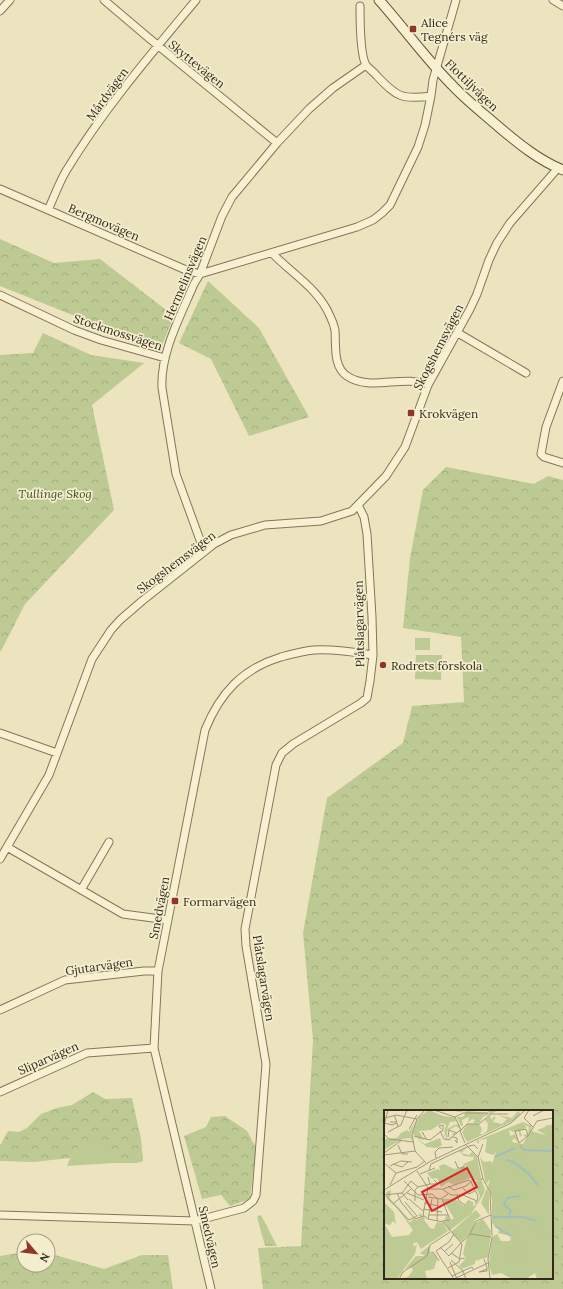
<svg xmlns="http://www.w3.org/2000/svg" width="563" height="1289" font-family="Lora,serif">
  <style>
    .grass { fill: url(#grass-tufts) }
    .forest { fill: url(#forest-crowns); fill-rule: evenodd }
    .green { fill: #bdca93 }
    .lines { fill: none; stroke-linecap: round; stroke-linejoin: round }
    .street-casing { stroke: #847558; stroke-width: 9 }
    .secondary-casing { stroke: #66563b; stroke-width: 11 }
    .street { stroke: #f8f1d1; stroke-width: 7 }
    .secondary { stroke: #f8f1d1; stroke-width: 9 }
    .poi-dot { fill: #923529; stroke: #f4eece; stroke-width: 1.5 }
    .labels { text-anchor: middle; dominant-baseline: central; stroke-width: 3.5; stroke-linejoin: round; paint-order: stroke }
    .poi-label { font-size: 12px; fill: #342a1c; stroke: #f4eece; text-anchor: start }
    .street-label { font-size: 12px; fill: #342a1c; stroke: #f4eece }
    .park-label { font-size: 12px; font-style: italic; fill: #3f5023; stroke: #f4eece }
    .inset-river { fill: none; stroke: #a2beb9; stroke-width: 2 }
    .inset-road { fill: none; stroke: #a29a7d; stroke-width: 1 }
    .view { fill: #d62828; fill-opacity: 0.15; stroke: #d62828; stroke-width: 2 }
    .inset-edge { fill: none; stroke: #342a1c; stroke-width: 2 }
  </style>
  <defs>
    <pattern id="grass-tufts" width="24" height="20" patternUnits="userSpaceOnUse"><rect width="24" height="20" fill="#bdca93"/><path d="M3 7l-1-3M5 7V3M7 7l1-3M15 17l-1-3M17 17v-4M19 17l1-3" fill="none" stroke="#a3ae7e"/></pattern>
    <pattern id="forest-crowns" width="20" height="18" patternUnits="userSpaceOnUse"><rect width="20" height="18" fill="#bdca93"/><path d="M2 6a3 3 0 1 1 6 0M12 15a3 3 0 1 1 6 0" fill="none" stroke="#a3ae7e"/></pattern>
  </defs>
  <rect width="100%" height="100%" fill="#ece4be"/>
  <path class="grass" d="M261 1215 277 1246H265L257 1217Z"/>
  <path class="forest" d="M0 239 54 263 100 259 174 316 160 350 0 286Z
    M208 281 259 328 309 417 249 436 211 359 179 343Z
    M43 333 91 355 144 363 92 405 114 510 25 604 1 651H0V355L33 353Z
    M446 467 534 484 548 476 563 480V1289H263L258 1248 301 1246 313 1040 303 933 327 798 403 743 412 706 464 702 461 637 403 628 410 558 423 490ZM385 1111H552V1278H385Z
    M93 1092 105 1099 132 1098 141 1139 143 1161 137 1163H114L100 1143 79 1147 70 1158 34 1162 0 1161V1144H1L8 1131 19 1132 27 1128 41 1114 57 1108 72 1105Z
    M225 1116 247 1131 256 1148 250 1199 230 1206 221 1195 202 1199 184 1136 206 1127 211 1117Z
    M24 1252V1265H48V1253L104 1269 142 1255H168L173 1289H0V1256Z"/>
  <path class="green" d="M415 638H430V650H415Z
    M416 655H442L441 680 415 679Z
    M100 1142 114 1163 67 1166 70 1158 79 1147Z"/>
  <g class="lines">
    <defs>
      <path id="street" d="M104 0 150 39 277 143
        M553 0 563 6
        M360 6C360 18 360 55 366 65 369 69 374 72 377 76 397 97 402 100 431 96
        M0 11 10 0
        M0 189 186 270 200 274 357 227 373 220 382 213 390 205 418 147 425 125 431 96 433 80 456 0
        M48 210C54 197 59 183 66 171 103 110 150 55 196 0
        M272 253C291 273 319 289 330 316 332 320 334 325 335 330 336 345 333 367 347 376 371 392 403 374 428 385
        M0 295 74 330 101 340 165 358
        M458 333 526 373
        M563 381 546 427 541 454 544 457 563 463
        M204 551 176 474 162 388C160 353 181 315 194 284L200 274 222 216 232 197 277 143 309 109 333 88 366 65
        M0 733 57 753
        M7 847 123 914 168 920
        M0 859 49 775 92 659 111 630 120 620 142 601 214 544 231 535 265 525 321 521 352 511 386 476 405 447 428 385 470 309 477 294 489 260 497 243 510 223 558 168
        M81 890 109 842
        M0 1010 65 980 144 971H158
        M0 1092 87 1053 154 1048
        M0 1215 195 1221 244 1208 253 1201 256 1195 266 1064 246 946 245 929 276 765 282 753 293 744 361 703 367 698 370 681 373 655 372 617 367 534 364 517 358 505
        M211 1289 154 1048 158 971 205 730C220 693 242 669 281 657 292 654 303 651 314 650 334 649 354 652 373 655"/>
      <path id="secondary" d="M379 0C404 28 426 59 452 85 467 101 484 114 500 128 519 144 540 161 563 170"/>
    </defs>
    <use href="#street" class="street-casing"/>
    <use href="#secondary" class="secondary-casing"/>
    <use href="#street" class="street"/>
    <use href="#secondary" class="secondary"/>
  </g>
  <g class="poi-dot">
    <rect x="409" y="25" width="8" height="8" rx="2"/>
    <rect x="407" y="409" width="8" height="8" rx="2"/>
    <circle cx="383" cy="665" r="4"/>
    <rect x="171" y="897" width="8" height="8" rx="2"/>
  </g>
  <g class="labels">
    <g class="poi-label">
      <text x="421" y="22">Alice<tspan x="421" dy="14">Tegnérs väg</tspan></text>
      <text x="419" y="413">Krokvägen</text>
      <text x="391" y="665">Rodrets förskola</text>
      <text x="183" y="901">Formarvägen</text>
    </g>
    <g class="street-label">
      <text transform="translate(197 64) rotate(39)">Skyttevägen</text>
      <text transform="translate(472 85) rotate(44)">Flottiljvägen</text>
      <text transform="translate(107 94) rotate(-54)">Mårdvägen</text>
      <text transform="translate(104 222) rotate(23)">Bergmovägen</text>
      <text transform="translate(185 278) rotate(-67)">Hermelinsvägen</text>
      <text transform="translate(118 332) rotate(18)">Stockmossvägen</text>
      <text transform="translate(438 347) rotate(-63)">Skogshemsvägen</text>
      <text transform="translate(176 562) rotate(-37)">Skogshemsvägen</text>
      <text transform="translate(359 624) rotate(-91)">Plåtslagarvägen</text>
      <text transform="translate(159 908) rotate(-79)">Smedvägen</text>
      <text transform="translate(99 966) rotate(-8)">Gjutarvägen</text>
      <text transform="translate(264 978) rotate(81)">Plåtslagarvägen</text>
      <text transform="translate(48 1058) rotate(-24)">Sliparvägen</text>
      <text transform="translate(210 1237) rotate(77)">Smedvägen</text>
    </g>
    <g class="park-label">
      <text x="55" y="493">Tullinge Skog</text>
    </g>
  </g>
  <g transform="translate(384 1110)">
    <rect width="169" height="169" fill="#ece4be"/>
    <path d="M45 0 59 6 70 7 73 11 66 12 63 19 70 15 75 14 76 19 72 16 63 21V29L69 25 68 23H72L66 28 62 29V25L60 27 61 23 58 21 60 22 62 15 58 13 47 20 35 21 40 30 35 29 29 24V20L35 7ZM104 0H116L99 7 95 13H89L91 10 88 9 84 13 85 7 78 10 79 16H77L73 7H79L82 1 105 3ZM134 1 137 4 131 10 83 32 78 22 83 14H95L98 19 96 24H99L103 21 104 14 101 10 103 8 108 5 106 7 108 10 109 7H112L109 12 118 14 123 9 114 5 128 8ZM31 12 27 23 29 31 26 28 18 29 0 40V29L13 28 17 23 23 20 25 22ZM139 12 148 16 147 20 144 25 145 17 139 14 143 17 136 21 138 25 136 27 134 20 132 23 125 20 126 26 131 24 135 33 130 28 128 32 139 34 143 27 139 26 141 24 144 26 147 21 161 25 162 15 169 16V80L154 75 165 90 168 89 163 85 169 83V169H153L151 163 142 169H128L117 163 108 165 105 154 108 127 113 124 117 131H126L127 126 114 123 115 120 108 113V90L104 77 106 69 102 74 96 47 100 52 107 51 108 54 113 39 110 45 106 44 101 42 103 29 95 30V34L92 31ZM126 102 139 103 155 110 121 107 120 104ZM30 27 41 34 56 28 58 35 53 38 43 37ZM83 38 77 43 85 45 88 42 93 47 97 68H86L70 75 64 72 57 77 53 68 48 69 43 63 54 59 56 61 55 56 60 54 70 59 82 57 79 54 89 50 90 47 80 46 75 41ZM97 69 101 80 99 85 87 104 65 121 60 112 62 106H64L65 111 70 108 58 89H71L80 96 84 90 89 92V96L92 95 90 92 94 91 96 86 89 72ZM103 78 105 83V105L97 93ZM7 80 6 89 16 99 26 113 29 109 32 110 39 107 34 106 36 103 41 108 40 110 46 118 50 119 53 112 59 113 64 121 37 139 33 132 29 134 30 137 33 134 31 144 13 169H0V113L8 127 25 125 29 120 13 98 3 89 2 82ZM0 92 10 102 12 114 9 111 6 115 1 114ZM92 100 97 106 91 110 86 124 77 132 67 122ZM99 109 107 121 104 147 91 151V154L78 159 75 156 82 148 79 144 82 131 91 113ZM45 136 47 144 49 143 53 149 50 159 41 161 43 169H14L24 167 29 160 27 157 21 159 32 146H41L36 143Z" fill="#bdca93" fill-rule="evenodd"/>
    <path d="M128 128H131L138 131 132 138 142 143 136 147 131 146 127 156 128 148 121 135 129 139 128 133 132 135 136 132Z" fill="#bdca93"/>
    <path d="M169 14V127L151 121 130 119 122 110 106 67 110 52 153 37 162 25 153 20Z" fill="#bdca93"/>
    <path class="inset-river" d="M136 36 140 40 169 41M111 47 131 38M122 50 129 52 144 63 154 75M125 105 127 101 120 94 123 88 136 86M109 107H140L152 111M111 116 127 126"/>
    <path class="inset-road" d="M41 0 33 9 28 24 31 41 42 53M50 0 71 7 77 20M145 0 140 8 149 17M73 1 86 0M149 6 160 0M71 7 79 3H104M1 8 12 5 33 9M6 12H13L10 5M0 13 8 15 13 13 14 17M0 16 4 0M25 19 33 5M56 21 60 29 65 30 76 20M76 21 83 14H95L107 4H124M76 21 81 33M4 22 17 15 23 0M0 24 5 29 30 32M40 24 38 22 43 30M30 26 46 30 59 20V15L55 16 57 19M144 26 142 19 131 21 135 33 144 26 153 11 169 8M64 27 65 20 73 23M69 27 73 28V33L71 30M81 34 94 47 99 69 106 82 108 126M14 35 18 44H24M0 43 18 30M0 45 31 41M94 47 99 34M52 48 51 42 55 38 69 37M71 51 74 58H80V56L77 58M0 53 12 63M9 54 18 57 24 52M6 56 17 51 28 52M45 60 47 54 85 36 90 35 94 39M33 61 44 78 39 105 44 109 59 112 78 134 75 152 64 158M12 63 33 57 41 51M36 64 51 58M20 71 34 85 48 84 54 89M46 74H54L50 70M6 75 12 63M64 76 70 80 82 76 90 69H99M34 77 46 74 44 67M79 78 85 84 91 81M44 79H58L67 85H79L93 91 94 86 87 72M59 79 85 70 87 72M0 80 47 51 127 13 141 0M13 83 17 92 31 109 40 106M18 83 27 71 34 77M23 83 40 90M0 85 18 83 24 90M73 85 75 91 81 95M2 86 25 110 33 106 21 92M44 87 57 89 64 84M25 89 39 101M58 89 66 110 58 111M31 91V80L34 77M10 93 27 79M40 93 55 96M39 99 58 102M45 105H64M44 109 48 89M53 111 54 89M70 124 65 132 52 141 70 169M86 124 107 127M78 132 85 126 92 111 107 105M56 137 65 146 77 133M60 142 69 134M47 143 49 142 55 151M67 143 76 149 81 148M100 149 103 158V161L95 162 103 159M67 150 79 161 82 169M66 152 73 169M68 166 88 157 89 159M15 169 19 162 43 146 46 135 66 122M70 169 104 153M106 169 104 149 108 127"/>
    <path class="view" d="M83 58 93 77 48 101 38 82Z"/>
    <rect width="169" height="169" class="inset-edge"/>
  </g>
  <g transform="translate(36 1253) rotate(118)"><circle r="19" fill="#f4eece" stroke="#a7a087"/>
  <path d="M0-3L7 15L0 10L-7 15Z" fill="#923529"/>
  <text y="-6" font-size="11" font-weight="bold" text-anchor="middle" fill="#342a1c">N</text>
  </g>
</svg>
